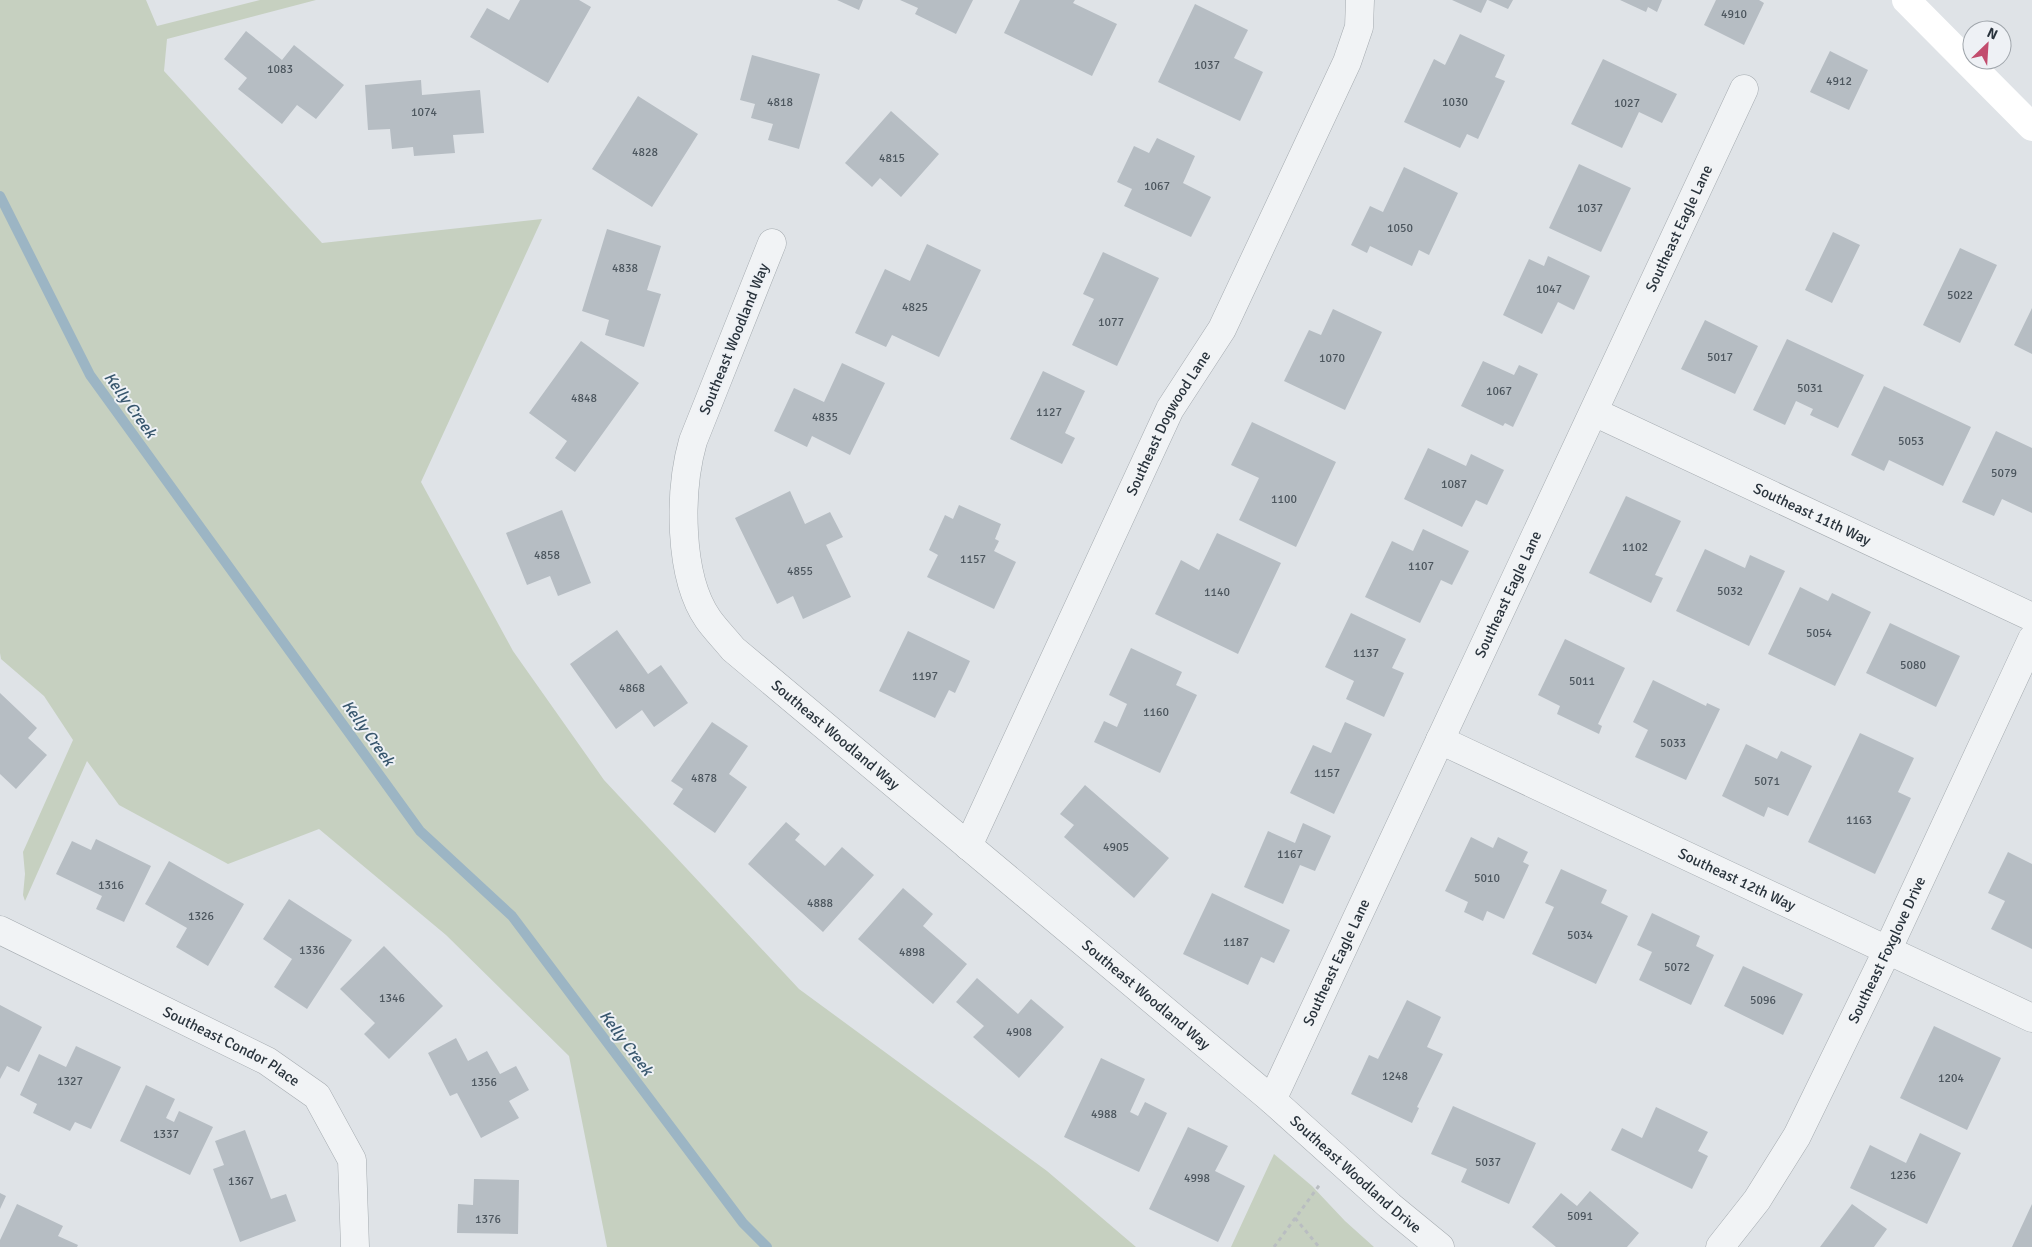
<svg xmlns="http://www.w3.org/2000/svg" width="2032" height="1247" font-family="Signika,sans-serif">
  <style>
    .green { fill: #c6d0c0 }
    .lines { fill: none; stroke-linecap: round; stroke-linejoin: round }
    .stream { stroke: #9cb5c4; stroke-width: 10 }
    .building { fill: #b6bdc3 }
    .minor-casing { stroke: #a5abb0; stroke-width: 29 }
    .path { stroke: #b9bdc1; stroke-width: 3; stroke-dasharray: 4 4; stroke-linecap: butt }
    .minor { stroke: #f1f3f5; stroke-width: 28 }
    .secondary { stroke: #fff; stroke-width: 28 }
    .labels { text-anchor: middle; dominant-baseline: central; stroke-width: 4; stroke-linejoin: round; paint-order: stroke }
    .number-label { font-size: 12px; fill: #4c565e }
    .street-label { font-size: 15px; fill: #29333c; stroke: #eef1f5 }
    .water-label { font-size: 16px; font-style: italic; fill: #37566d; stroke: #eef1f5 }
  </style>
  <rect width="100%" height="100%" fill="#dfe3e7"/>
  <path class="green" d="M0 0H146L157 26 260 0H316L167 39 164 71 322 243 542 219 421 482 513 651 604 780 799 989 1047 1171 1136 1247H607L569 1056 446 935 319 829 228 864 119 805 87 761 25 901 23 895 25 874 23 852 73 740 44 696 1 659 0 653Z
    M1274 1154 1312 1186 1345 1221 1374 1247H1231Z"/>
  <g class="lines">
    <path class="stream" d="M0 196 90 375 420 831 512 916 743 1223 767 1247"/>
  </g>
  <path class="building" d="M520 0H579L591 7 548 83 470 37 487 8 509 20Z
    M837 0H863L859 10Z
    M900 0H973L956 34 915 14 918 8Z
    M1020 0H1075L1073 3 1117 24 1092 76 1004 33Z
    M1452 0H1487L1481 13Z
    M1488 0H1513L1508 9Z
    M1620 0H1662L1657 12 1648 7 1646 12Z
    M1716 0H1759L1764 3 1744 45 1704 25Z
    M1195 4 1248 30 1234 58 1263 72 1240 121 1158 82Z
    M246 31 282 60 294 45 344 85 316 119 297 105 282 124 238 89 247 78 224 59Z
    M1460 34 1505 55 1495 77 1505 81 1478 139 1467 134 1460 148 1404 122 1434 59 1445 65Z
    M1830 51 1868 70 1849 110 1810 92Z
    M752 55 820 74 799 149 768 140 773 124 751 118 755 104 740 100Z
    M1603 59 1677 94 1662 123 1639 112 1622 148 1571 124Z
    M421 80 422 95 480 90 484 133 453 135 455 153 414 156 413 147 392 149 390 129 368 130 365 85Z
    M638 96 698 134 652 207 592 169Z
    M891 111 939 154 901 197 880 178 872 187 845 163Z
    M1157 138 1195 156 1183 183 1211 197 1191 237 1124 206 1132 189 1117 182 1134 146 1149 153Z
    M1579 164 1631 188 1601 252 1549 228Z
    M1404 167 1458 193 1429 255 1419 250 1412 266 1370 246 1367 253 1351 245 1370 206 1383 212Z
    M607 229 661 246 647 290 661 294 644 347 605 335 609 320 582 311Z
    M1833 232 1860 245 1832 303 1805 290Z
    M927 244 981 270 939 357 892 335 886 347 855 333 885 269 910 281Z
    M1960 248 1997 265 1960 343 1923 325Z
    M1103 252 1159 278 1117 366 1072 345 1094 299 1083 294Z
    M1548 256 1590 276 1574 310 1558 302 1542 334 1503 315 1529 259 1544 266Z
    M2032 308V354L2014 345Z
    M1333 309 1382 332 1345 410 1284 381 1309 330 1321 335Z
    M1705 320 1758 346 1735 394 1681 369Z
    M1787 339 1864 375 1838 428 1810 415 1813 409 1796 401 1785 425 1753 410Z
    M581 341 639 383 575 472 555 458 567 441 529 413Z
    M1483 361 1514 375 1519 365 1538 374 1513 427 1505 423 1503 426 1461 406Z
    M842 363 885 383 850 455 812 436 807 447 774 431 794 388 824 402Z
    M1043 371 1085 391 1065 433 1075 438 1062 464 1010 439Z
    M1884 386 1971 427 1943 486 1889 460 1884 471 1851 455Z
    M1252 422 1336 462 1296 547 1239 520 1259 478 1231 465Z
    M1996 431 2032 448V513L2002 499 1994 516 1962 502Z
    M1428 448 1466 466 1471 454 1504 470 1487 505 1476 500 1462 527 1404 499Z
    M790 491 805 524 830 512 843 537 826 545 851 597 803 619 793 596 777 604 735 518Z
    M1626 496 1681 521 1655 575 1663 578 1651 603 1589 573Z
    M959 505 1001 524 995 539 999 541 994 551 1016 562 994 609 927 577 938 555 929 550 945 515 953 519Z
    M562 510 591 583 558 596 550 576 527 585 506 533Z
    M1423 529 1469 551 1452 585 1441 580 1420 623 1365 597 1392 541 1413 551Z
    M1217 533 1281 563 1238 654 1155 614 1181 560 1199 570Z
    M1705 549 1745 568 1750 555 1785 571 1749 646 1676 611Z
    M1800 587 1828 601 1832 593 1871 612 1835 686 1768 654Z
    M1351 613 1406 639 1392 668 1404 673 1384 717 1346 699 1354 681 1325 667Z
    M1890 623 1960 656 1936 707 1866 673Z
    M617 630 648 674 661 665 688 703 654 727 642 710 616 729 570 664Z
    M908 631 970 661 955 693 949 690 935 718 879 691Z
    M1565 639 1625 668 1598 724 1602 726 1599 734 1557 714 1560 706 1538 695Z
    M1131 648 1182 672 1176 685 1197 695 1160 773 1094 742 1104 721 1117 727 1127 704 1109 695Z
    M1653 680 1706 706 1707 703 1720 709 1686 780 1635 757 1648 730 1633 722Z
    M0 693 37 728 28 738 47 755 16 789 0 774Z
    M712 722 748 746 729 774 747 787 715 833 673 804 683 789 671 781Z
    M1345 722 1372 734 1334 814 1290 793 1313 745 1331 753Z
    M1860 733 1914 758 1898 792 1911 798 1875 874 1808 842Z
    M1746 744 1777 759 1781 751 1812 766 1788 816 1768 807 1764 817 1722 796Z
    M1085 785 1169 858 1134 898 1064 837 1074 825 1060 814Z
    M786 822 800 834 795 840 825 866 842 847 874 875 823 932 748 864Z
    M1303 823 1331 836 1315 871 1300 865 1283 904 1244 887 1268 831 1295 843Z
    M1471 837 1493 848 1498 837 1528 852 1523 862 1529 865 1504 919 1487 911 1483 921 1464 912 1468 902 1445 891Z
    M96 839 151 866 124 922 96 909 102 896 56 874 72 841 91 850Z
    M2008 852 2032 864V949L1991 929 2005 901 1988 893Z
    M169 861 244 904 208 966 176 947 187 928 145 904Z
    M1561 869 1607 890 1601 903 1628 916 1596 984 1532 954 1554 907 1545 903Z
    M903 888 933 914 923 926 967 964 933 1004 858 939Z
    M1212 893 1290 930 1274 963 1261 957 1248 985 1183 954Z
    M289 899 352 940 307 1009 274 987 292 959 263 939Z
    M1652 913 1700 936 1696 946 1714 955 1691 1005 1639 980 1652 952 1637 945Z
    M384 946 443 1006 389 1059 364 1034 375 1023 340 989Z
    M1743 966 1803 994 1783 1035 1724 1006Z
    M977 978 1018 1014 1031 999 1064 1027 1019 1078 973 1037 984 1026 956 1002Z
    M1407 1000 1441 1017 1427 1047 1443 1054 1417 1107 1419 1108 1412 1123 1351 1094 1369 1055 1378 1059Z
    M0 1005 42 1027 19 1072 7 1066 0 1079Z
    M1934 1026 2001 1058 1967 1130 1900 1098Z
    M456 1038 468 1061 487 1051 500 1074 516 1066 529 1090 509 1101 519 1118 481 1138 457 1093 450 1096 428 1053Z
    M76 1046 121 1067 91 1129 75 1122 70 1131 33 1113 37 1104 20 1095 39 1054 66 1067Z
    M1101 1058 1145 1079 1130 1112 1138 1116 1145 1102 1167 1113 1139 1172 1064 1137Z
    M146 1085 175 1099 166 1118 174 1122 179 1111 213 1127 190 1175 120 1141Z
    M1453 1106 1536 1143 1509 1204 1461 1182 1467 1169 1431 1154Z
    M1656 1107 1708 1132 1698 1151 1708 1156 1692 1189 1611 1150 1622 1128 1642 1138Z
    M1188 1127 1228 1146 1215 1171 1245 1186 1218 1242 1149 1209Z
    M245 1130 271 1199 286 1194 296 1221 240 1242 213 1169 224 1165 215 1141Z
    M1920 1133 1961 1153 1927 1224 1850 1188 1870 1145 1906 1163Z
    M474 1179 519 1180 518 1234 457 1233 458 1204 473 1205Z
    M1590 1191 1639 1233 1627 1247H1556L1532 1227 1561 1193 1577 1206Z
    M0 1193 6 1196 0 1209Z
    M17 1204 63 1226 58 1236 78 1245 77 1247H0V1240Z
    M1852 1204 1887 1229 1874 1247H1820Z
    M2032 1204V1247H2012Z"/>
  <g class="lines">
    <defs>
      <g id="minor">
        <path id="s1" d="M772 243 693 441C679 490 678 576 708 619 715 629 725 639 733 649L1272 1100 1390 1206 1440 1247"/>
        <path id="s2" d="M1594 412 2032 617"/>
        <path id="s3" d="M1440 740 2032 1018"/>
        <path id="s4" d="M968 846 1170 409 1222 329 1347 62 1359 27 1360 0"/>
        <path id="s5" d="M0 930 267 1061 317 1096 352 1160 355 1247"/>
        <path id="s6" d="M1272 1100 1744 89"/>
        <path id="s7" d="M1720 1247 1757 1200 1797 1136 1887 951 2032 639"/>
      </g>
    </defs>
    <use href="#minor" class="minor-casing"/>
    <path class="path" d="M1295 1218 1319 1247
      M1274 1247 1321 1183"/>
    <use href="#minor" class="minor"/>
    <path class="secondary" d="M1906 0 2032 127"/>
  </g>
  <g class="labels">
    <g class="number-label">
      <text x="1734" y="14">4910</text>
      <text x="1207" y="65">1037</text>
      <text x="280" y="69">1083</text>
      <text x="1839" y="81">4912</text>
      <text x="780" y="102">4818</text>
      <text x="1455" y="102">1030</text>
      <text x="1627" y="103">1027</text>
      <text x="424" y="112">1074</text>
      <text x="645" y="152">4828</text>
      <text x="892" y="158">4815</text>
      <text x="1157" y="186">1067</text>
      <text x="1590" y="208">1037</text>
      <text x="1400" y="228">1050</text>
      <text x="625" y="268">4838</text>
      <text x="1549" y="289">1047</text>
      <text x="1960" y="295">5022</text>
      <text x="915" y="307">4825</text>
      <text x="1111" y="322">1077</text>
      <text x="1720" y="357">5017</text>
      <text x="1332" y="358">1070</text>
      <text x="1810" y="388">5031</text>
      <text x="1499" y="391">1067</text>
      <text x="584" y="398">4848</text>
      <text x="1049" y="412">1127</text>
      <text x="825" y="417">4835</text>
      <text x="1911" y="441">5053</text>
      <text x="2004" y="473">5079</text>
      <text x="1454" y="484">1087</text>
      <text x="1284" y="499">1100</text>
      <text x="1635" y="547">1102</text>
      <text x="547" y="555">4858</text>
      <text x="973" y="559">1157</text>
      <text x="1421" y="566">1107</text>
      <text x="800" y="571">4855</text>
      <text x="1730" y="591">5032</text>
      <text x="1217" y="592">1140</text>
      <text x="1819" y="633">5054</text>
      <text x="1366" y="653">1137</text>
      <text x="1913" y="665">5080</text>
      <text x="925" y="676">1197</text>
      <text x="1582" y="681">5011</text>
      <text x="632" y="688">4868</text>
      <text x="1156" y="712">1160</text>
      <text x="1673" y="743">5033</text>
      <text x="1327" y="773">1157</text>
      <text x="704" y="778">4878</text>
      <text x="1767" y="781">5071</text>
      <text x="1859" y="820">1163</text>
      <text x="1116" y="847">4905</text>
      <text x="1290" y="854">1167</text>
      <text x="1487" y="878">5010</text>
      <text x="111" y="885">1316</text>
      <text x="820" y="903">4888</text>
      <text x="201" y="916">1326</text>
      <text x="1580" y="935">5034</text>
      <text x="1236" y="942">1187</text>
      <text x="312" y="950">1336</text>
      <text x="912" y="952">4898</text>
      <text x="1677" y="967">5072</text>
      <text x="392" y="998">1346</text>
      <text x="1763" y="1000">5096</text>
      <text x="1019" y="1032">4908</text>
      <text x="1395" y="1076">1248</text>
      <text x="1951" y="1078">1204</text>
      <text x="70" y="1081">1327</text>
      <text x="484" y="1082">1356</text>
      <text x="1104" y="1114">4988</text>
      <text x="166" y="1134">1337</text>
      <text x="1488" y="1162">5037</text>
      <text x="1903" y="1175">1236</text>
      <text x="1197" y="1178">4998</text>
      <text x="241" y="1181">1367</text>
      <text x="1580" y="1216">5091</text>
      <text x="488" y="1219">1376</text>
    </g>
    <g class="street-label">
      <text stroke="none"><textPath href="#s6" startOffset="962">Southeast Eagle Lane</textPath></text>
      <text transform="translate(734 339) rotate(-68)">Southeast Woodland Way</text>
      <text stroke="none"><textPath href="#s4" startOffset="468">Southeast Dogwood Lane</textPath></text>
      <text stroke="none"><textPath href="#s2" startOffset="241">Southeast 11th Way</textPath></text>
      <text stroke="none"><textPath href="#s6" startOffset="558">Southeast Eagle Lane</textPath></text>
      <text stroke="none"><textPath href="#s1" startOffset="569">Southeast Woodland Way</textPath></text>
      <text stroke="none"><textPath href="#s3" startOffset="328">Southeast 12th Way</textPath></text>
      <text stroke="none"><textPath href="#s7" startOffset="342">Southeast Foxglove Drive</textPath></text>
      <text stroke="none"><textPath href="#s6" startOffset="152">Southeast Eagle Lane</textPath></text>
      <text stroke="none"><textPath href="#s1" startOffset="974">Southeast Woodland Way</textPath></text>
      <text stroke="none"><textPath href="#s5" startOffset="259">Southeast Condor Place</textPath></text>
      <text stroke="none"><textPath href="#s1" startOffset="1250">Southeast Woodland Drive</textPath></text>
    </g>
    <g class="water-label">
      <text transform="translate(130 405) rotate(54)">Kelly Creek</text>
      <text transform="translate(368 733) rotate(54)">Kelly Creek</text>
      <text transform="translate(626 1043) rotate(53)">Kelly Creek</text>
    </g>
  </g>
  <g transform="translate(1987 45) rotate(25)"><circle r="24" fill="#eef1f5" stroke="#9fa5ab"/>
  <path d="M0-4L9 19L0 12L-9 19Z" fill="#c24d6e"/>
  <text y="-8" font-size="14" font-weight="bold" text-anchor="middle" fill="#29333c">N</text>
  </g>
</svg>
